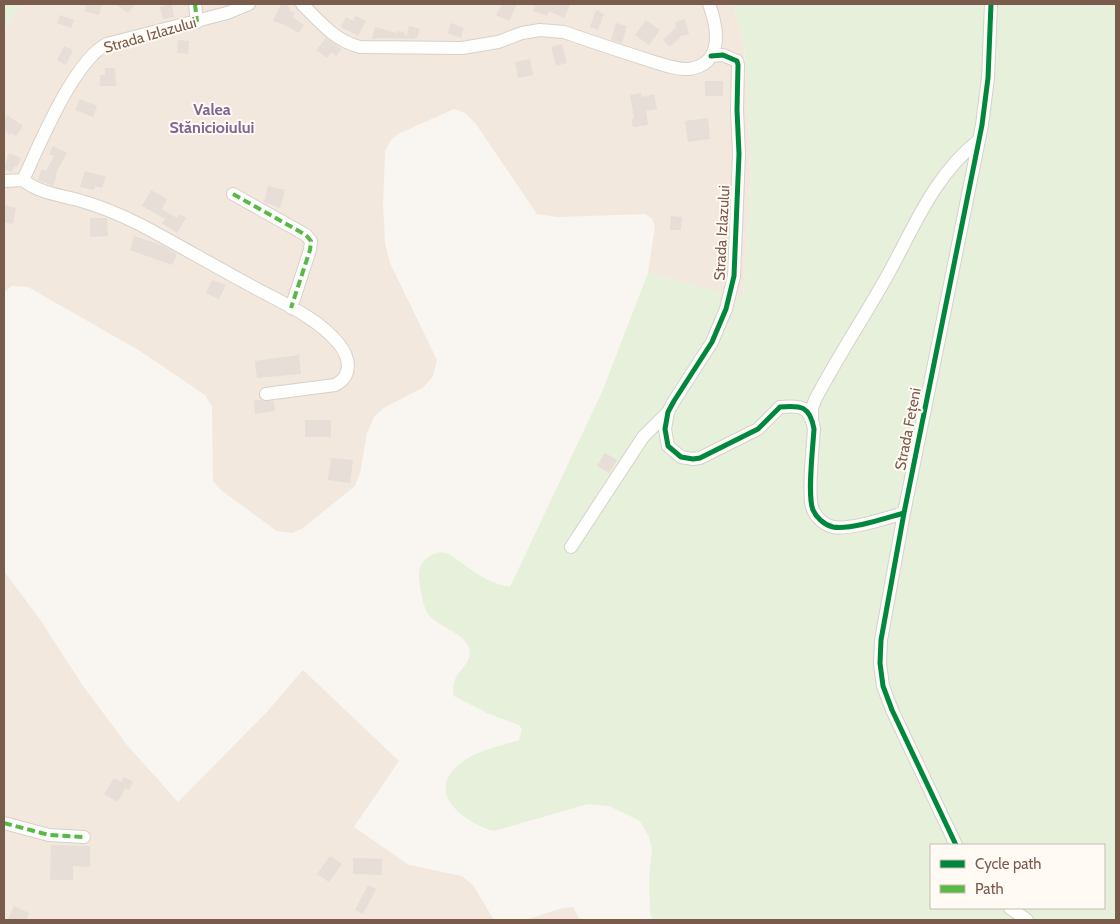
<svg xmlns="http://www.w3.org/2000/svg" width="1120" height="924" font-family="Cabin,sans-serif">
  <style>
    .residential { fill: #f2e8de }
    .green { fill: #e7f0db; fill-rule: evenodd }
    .building { fill: #e6ded7 }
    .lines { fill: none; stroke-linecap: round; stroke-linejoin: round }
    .minor-casing { stroke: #d7d1cb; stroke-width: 14 }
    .minor { stroke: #fefefd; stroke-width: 12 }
    .quiet { stroke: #58b947; stroke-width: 4; stroke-dasharray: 8 4; stroke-linecap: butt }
    .cycleway-casing { stroke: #fffaf3; stroke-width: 8 }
    .cycleway { stroke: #00873e; stroke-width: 5 }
    .labels { text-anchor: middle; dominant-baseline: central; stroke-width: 4; stroke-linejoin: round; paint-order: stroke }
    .street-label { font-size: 15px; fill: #7a5c4d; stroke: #fffaf3 }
    .neighbourhood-label { font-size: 16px; font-weight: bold; fill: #846695; stroke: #fffaf3 }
  </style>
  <rect width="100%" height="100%" fill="#f9f5f0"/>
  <path class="residential" d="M21 4H733L744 46 751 169 743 298 648 273 655 226 652 219 646 214 558 217 537 214 476 124 465 113 454 109 398 134 391 140 385 151 383 203 385 243 390 263 437 360 433 376 424 387 385 407 374 417 367 433 360 473 355 486 303 528 292 533 277 531 222 491 213 481 212 406 205 395 140 351 28 287 12 286 4 292V32Z
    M4 571 41 621 81 683 127 745 178 802 265 714 303 670 399 761 354 827 409 865 462 876 473 885 494 920H4Z
    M573 907 580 920H525L563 908Z"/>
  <path class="green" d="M4 4H21L4 32Z
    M733 4H1116V920H652L650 912 649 878 652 849 649 837 640 821 609 806 588 804 494 831C461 822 421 789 465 760 481 750 501 746 519 740L522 729 519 725 487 713 454 696C448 672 475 666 469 648 465 633 438 627 428 614 423 606 421 594 420 585 418 574 418 564 428 557 433 554 441 551 446 553 451 554 455 559 459 561 476 573 490 584 510 587L602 392 648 273 743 297 751 169 744 46ZM931 845H1104V908H931Z"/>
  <path class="building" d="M86 4H102L99 15 85 11Z
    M116 4H135L128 13Z
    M172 4 174 17 163 19 160 7Z
    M281 4H285L290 8 289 10 295 13 292 17 304 25 299 33 285 25 273 21Z
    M502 4H517L509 21 496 15Z
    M530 4H570L564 18 549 11 547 16 533 11 535 6Z
    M596 10 604 14 598 30 590 27Z
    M60 15 74 20 71 28 57 23Z
    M355 16 366 21 358 36 341 27 346 17 353 21Z
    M685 19 689 34 681 36 670 47 663 40 676 27 675 22Z
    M646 20 660 30 649 45 635 35Z
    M451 23 464 28 461 38 448 33Z
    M616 23 627 26 622 43 611 40Z
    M409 26 420 29 417 38 407 35Z
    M375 27 397 33V31L405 32 404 35 415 37V39L384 38 372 39Z
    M326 38 342 49 336 56 331 52 327 58 316 50Z
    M178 40 189 41 188 54 177 53Z
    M562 44 567 63 556 66 551 47Z
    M64 46 73 50 66 65 57 60Z
    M530 59 533 75 518 78 515 62Z
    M105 68H115L116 86H100V75H105Z
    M705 81H723V96H705Z
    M641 93V97L654 94 657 109 646 111 648 125 633 127 631 119 634 118 630 95Z
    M80 99 97 106 93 117 75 110Z
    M7 115 23 126 16 136 11 133 10 135 4 130V120Z
    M708 118 710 139 688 142 685 121Z
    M53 146 67 153 55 175 57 176 53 186 38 180 42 169 46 171 54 156 49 154Z
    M9 153 21 158 17 167 14 166 12 172 4 169Z
    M85 171 106 177 102 188 95 186 94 190 80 187Z
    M268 186 285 190 280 208 264 202Z
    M151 190 167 199 162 209 177 218 180 214 186 218 177 233 162 223 165 219 142 206Z
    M4 205 16 208 13 224 4 222Z
    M671 216 682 217 681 230H670Z
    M90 218H107L108 236 90 237Z
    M134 236 162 245 177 254 172 265 130 250Z
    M212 280 226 285 219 299 206 293Z
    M299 355 301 374 257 378 255 361Z
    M254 400 274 401 275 411 255 414Z
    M305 420H331V437H305Z
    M605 453 617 460 609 473 597 466Z
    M331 458 353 460 350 483 328 480Z
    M124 777 133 782 129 790 126 788 117 802 104 794 114 778 121 782Z
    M51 845 90 846V867L73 866V880H50Z
    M330 856 342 864 329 882 317 874Z
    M353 858 382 859V875L353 874Z
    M368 885 376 889 363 914 355 910Z
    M14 906 29 913 26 920H8Z"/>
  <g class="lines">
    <defs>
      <path id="minor" d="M195 4 197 22
        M302 4C319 21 335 41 360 47L462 48 498 42 522 33 540 30 564 32C592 42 620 51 648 60 661 64 676 70 689 69 724 64 718 28 709 4
        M711 56 723 55 737 61 738 65 737 110 739 154 734 276 726 309 712 342 674 401 668 412 665 429 668 446 681 457 693 459 700 458 758 429 780 407C801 405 810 406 814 429 813 447 807 496 813 510 816 517 824 525 833 527 851 530 886 518 904 513
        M23 180C39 193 60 195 78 200 100 206 121 215 141 225 180 246 218 268 257 289 285 304 319 319 339 344 350 358 353 376 335 385L266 394
        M23 180C39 146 74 60 107 44L227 13 249 4
        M4 181 23 180
        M233 194 306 235 311 241 310 250 291 308
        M812 419V408L815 400C837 358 863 319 886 278 914 228 933 176 979 140
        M571 547 643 437 668 412
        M4 823 49 835 84 837
        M956 845 892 710 883 686 880 663 881 640 904 513 982 125 988 78 991 4
        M1010 908 1027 920"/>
    </defs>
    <use href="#minor" class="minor-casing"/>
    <use href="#minor" class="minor"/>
    <path class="quiet" d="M195 4 197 22
      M233 194 306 235 311 241 310 250 291 308
      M4 823 49 835 84 837"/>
    <defs>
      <path id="cycleway" d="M711 56 723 55 737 61 738 65 737 110 739 154 734 276 726 309 712 342 674 401 668 412 665 429 668 446 681 457 693 459 700 458 758 429 780 407C801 405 810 406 814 429 813 447 807 496 813 510 816 517 824 525 833 527 851 530 886 518 904 513
        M956 845 892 710 883 686 880 663 881 640 904 513 982 125 988 78 991 4"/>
    </defs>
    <use href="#cycleway" class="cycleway-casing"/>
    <use href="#cycleway" class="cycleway"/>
  </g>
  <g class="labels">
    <g class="street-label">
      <text transform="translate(150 35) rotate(-16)">Strada Izlazului</text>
      <text transform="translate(722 233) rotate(-87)">Strada Izlazului</text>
      <text transform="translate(908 429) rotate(-79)">Strada Fețeni</text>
    </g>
    <g class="neighbourhood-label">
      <text x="212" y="109">Valea<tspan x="212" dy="18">Stănicioiului</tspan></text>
    </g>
  </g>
  <rect width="1120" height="924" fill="none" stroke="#7a5c4d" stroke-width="10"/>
  <rect x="930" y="844" width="175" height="65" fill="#fffaf3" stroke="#cabbb1"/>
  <rect x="940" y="860" width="25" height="8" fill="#00873e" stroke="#cabbb1"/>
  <text x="975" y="869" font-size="15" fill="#7a5c4d">Cycle path</text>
  <rect x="940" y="885" width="25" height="8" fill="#58b947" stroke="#cabbb1"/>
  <text x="975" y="894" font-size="15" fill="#7a5c4d">Path</text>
</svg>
